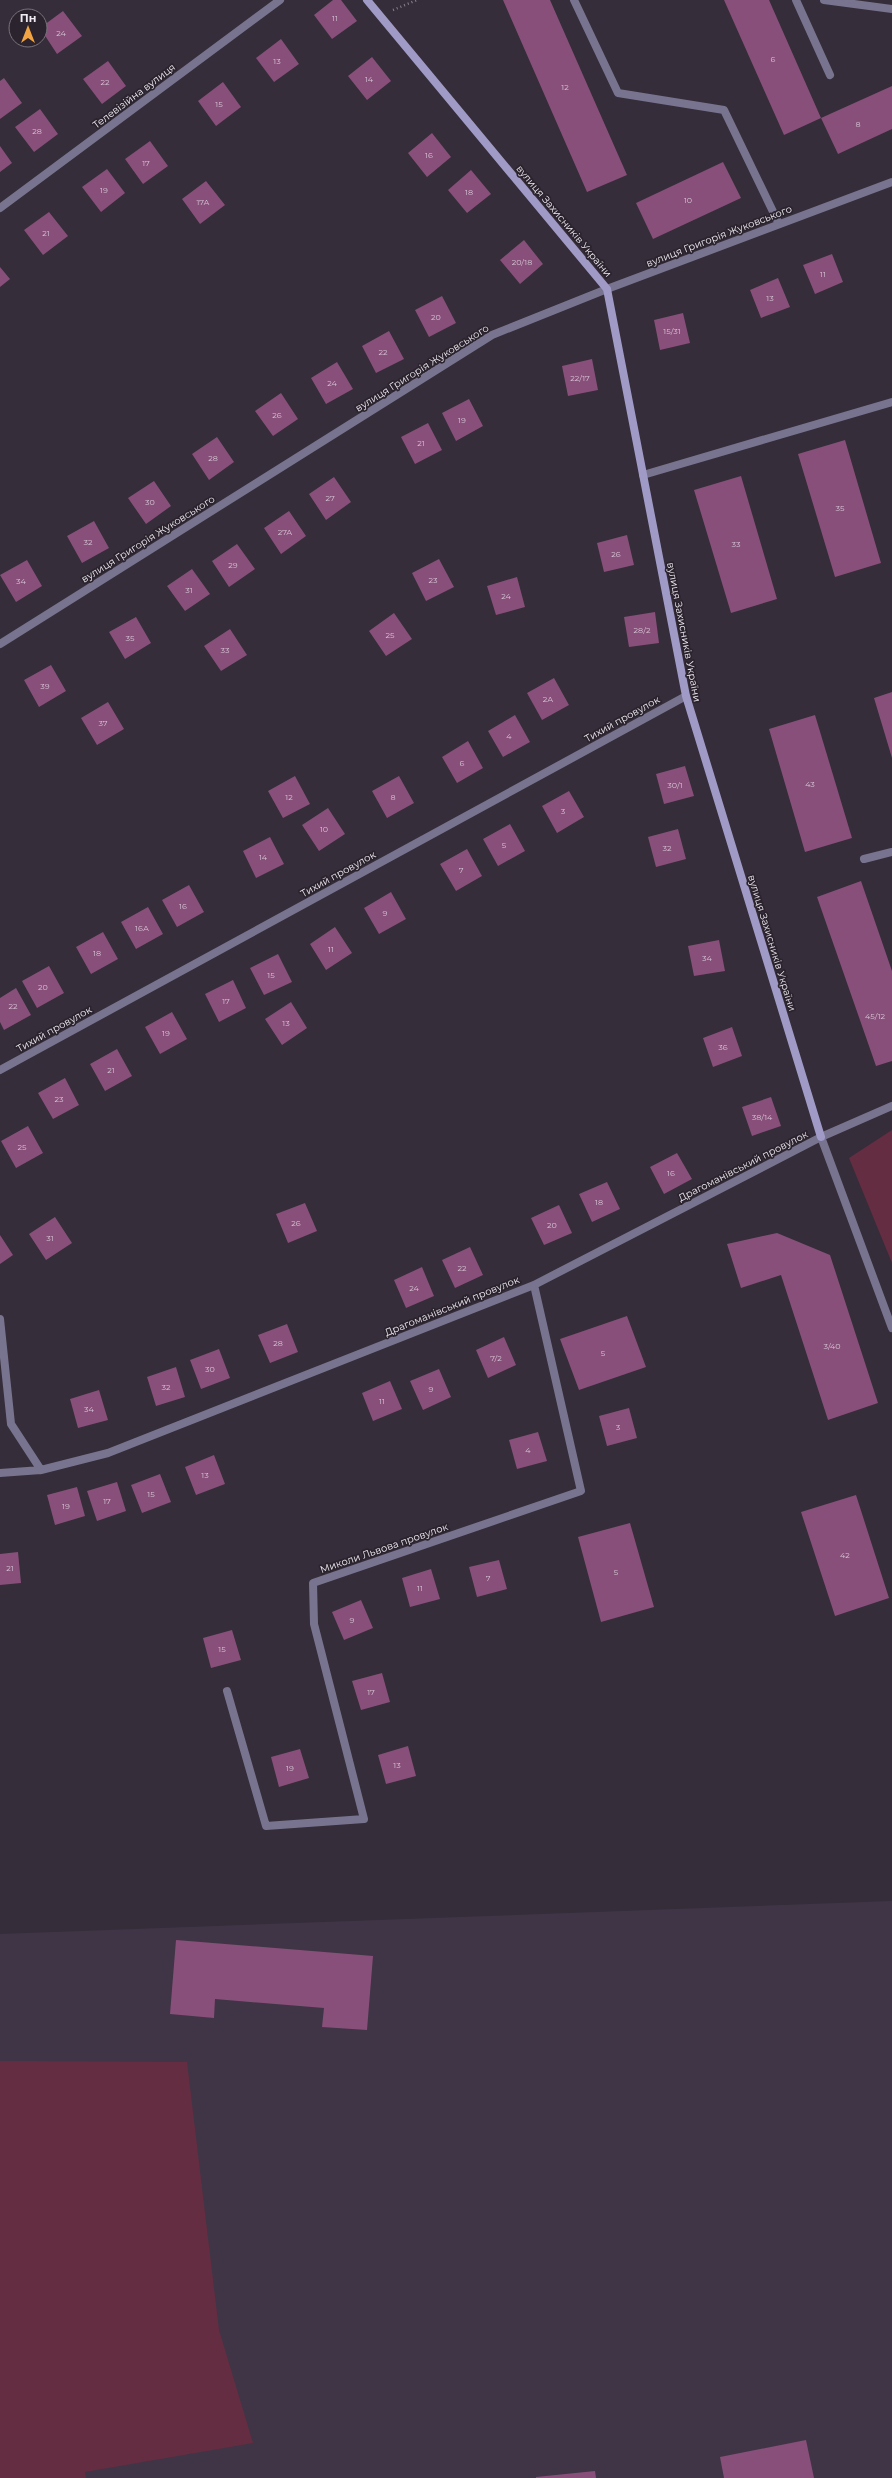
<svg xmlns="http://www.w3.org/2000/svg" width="892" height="2478" font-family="Montserrat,sans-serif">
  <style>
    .built { fill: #403546 }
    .green { fill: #652d41 }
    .building { fill: #874f79 }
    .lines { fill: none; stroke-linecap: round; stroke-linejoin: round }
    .path { stroke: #88818b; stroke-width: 2.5; stroke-dasharray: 1 3; stroke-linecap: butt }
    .lane { stroke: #787490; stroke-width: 8 }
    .street { stroke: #787490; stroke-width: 8 }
    .secondary { stroke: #a09ac6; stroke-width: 8 }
    .labels { text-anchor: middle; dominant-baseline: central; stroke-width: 3.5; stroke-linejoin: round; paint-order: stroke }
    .number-label { font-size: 8px; fill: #d5c3d4 }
    .street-label { font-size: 10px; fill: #efeaf2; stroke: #2b242e }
  </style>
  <rect width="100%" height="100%" fill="#352d39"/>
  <path class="built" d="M892 1901V2478H0V1934Z"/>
  <path class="green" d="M892 1130V1263L849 1158Z
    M0 2061 187 2062 219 2330 253 2443 85 2472 86 2478H0Z"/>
  <path class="building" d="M333 0H341L357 21 332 39 314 15Z
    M503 0H550L627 175 587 192Z
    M724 0H769L821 118 784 135Z
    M63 11 82 36 57 54 40 28Z
    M281 39 299 64 274 82 256 58Z
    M372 57 391 81 367 100 348 76Z
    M108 61 126 86 102 104 83 79Z
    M4 78 22 103 0 119V81Z
    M223 82 241 107 216 126 198 101Z
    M892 86V129L838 154 821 118Z
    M40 109 58 134 34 152 15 127Z
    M432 133 451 157 427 177 408 153Z
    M150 141 168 166 143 184 125 159Z
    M0 146 12 163 0 172Z
    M723 162 741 198 653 239 636 203Z
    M107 169 125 193 101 212 82 187Z
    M471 170 491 194 467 213 448 190Z
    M206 181 225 205 200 224 182 199Z
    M49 212 68 236 43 255 24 230Z
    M524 240 543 264 520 284 500 260Z
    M832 254 843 282 815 294 803 265Z
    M0 267 10 279 0 287Z
    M778 278 790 307 761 318 750 290Z
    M442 296 456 323 429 337 415 310Z
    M683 313 690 343 660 350 654 320Z
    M389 331 404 359 376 373 362 346Z
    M592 359 598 390 568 396 562 366Z
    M337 362 353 389 326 404 311 378Z
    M281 393 298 419 273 436 255 411Z
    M469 399 483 426 456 441 442 413Z
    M428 423 442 450 415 464 401 437Z
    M217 437 234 462 209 480 192 454Z
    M845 440 881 563 835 577 798 454Z
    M741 476 777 599 731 613 694 490Z
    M334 477 351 502 326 520 309 494Z
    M154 481 171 506 146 524 128 498Z
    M289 511 306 536 281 554 264 528Z
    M94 521 109 548 82 563 67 536Z
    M627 535 634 565 604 572 597 543Z
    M237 544 255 569 229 587 212 561Z
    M439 559 454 587 426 601 412 573Z
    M27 560 42 586 16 602 0 575Z
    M192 569 210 594 185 611 167 586Z
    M517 577 525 607 496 615 487 586Z
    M655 612 659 643 629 647 624 617Z
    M394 613 412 639 386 656 369 631Z
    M136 617 151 643 125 659 109 632Z
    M230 629 247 655 221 671 204 646Z
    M51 665 66 691 39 707 24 680Z
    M554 678 569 705 542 720 527 693Z
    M892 692V758L874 698Z
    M108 702 124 729 97 745 81 718Z
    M515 715 530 742 503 757 488 731Z
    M815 715 852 838 805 852 769 729Z
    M468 741 483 768 457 783 442 757Z
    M685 766 694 796 664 804 656 774Z
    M295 776 310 804 283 818 268 791Z
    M399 776 414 803 387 818 372 791Z
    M569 791 584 817 557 833 542 806Z
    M328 808 345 834 319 851 302 825Z
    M510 824 525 851 498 866 483 839Z
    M678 829 686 859 656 867 648 837Z
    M270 837 284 864 256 878 243 851Z
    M467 849 482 876 456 891 440 864Z
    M861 881 892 971V1061L876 1066 817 897Z
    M189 885 204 912 177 927 162 900Z
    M391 892 406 919 379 934 364 908Z
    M148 907 163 934 136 949 121 922Z
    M335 927 352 953 326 970 310 944Z
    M103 932 118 959 91 974 76 947Z
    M719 940 725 971 694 976 688 946Z
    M278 954 292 982 264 995 250 968Z
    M49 966 64 993 37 1008 22 981Z
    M233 980 246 1008 219 1022 205 994Z
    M16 988 31 1015 4 1030 0 1022V998Z
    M291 1002 307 1028 282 1045 265 1019Z
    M172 1012 187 1039 160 1054 145 1027Z
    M732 1027 742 1056 713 1067 703 1038Z
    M117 1049 132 1076 105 1091 90 1064Z
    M65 1078 79 1105 53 1119 38 1093Z
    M771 1097 781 1126 752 1136 742 1107Z
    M28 1126 43 1153 16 1168 1 1141Z
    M677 1153 692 1179 664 1194 650 1167Z
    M607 1182 620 1209 592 1222 579 1194Z
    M305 1203 317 1231 288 1243 276 1214Z
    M559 1205 572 1233 544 1245 531 1218Z
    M55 1217 72 1243 46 1260 29 1234Z
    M777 1233 830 1255 878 1403 828 1420 781 1275 741 1288 727 1244Z
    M0 1235 13 1255 0 1264Z
    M470 1247 483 1275 455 1288 442 1260Z
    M422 1267 434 1296 406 1308 394 1280Z
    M627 1316 646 1367 579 1390 560 1339Z
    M287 1324 298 1352 270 1363 258 1335Z
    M504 1337 516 1365 488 1378 476 1350Z
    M219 1349 230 1378 201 1389 190 1360Z
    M176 1367 185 1397 156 1406 147 1377Z
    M439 1369 451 1397 423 1410 410 1381Z
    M390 1381 402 1409 373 1421 362 1393Z
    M99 1390 108 1420 78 1428 70 1399Z
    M629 1408 637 1438 607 1446 599 1416Z
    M538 1432 547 1461 517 1469 509 1440Z
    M214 1455 225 1484 196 1495 185 1467Z
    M160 1474 171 1502 142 1513 131 1485Z
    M117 1482 126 1511 97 1521 87 1491Z
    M77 1487 85 1516 55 1525 47 1495Z
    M856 1495 889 1598 835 1616 801 1512Z
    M630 1523 654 1607 601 1622 578 1537Z
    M18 1552 21 1583 0 1585V1554Z
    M499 1560 507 1589 477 1597 469 1567Z
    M431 1569 440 1599 410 1607 402 1578Z
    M361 1600 373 1628 344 1640 332 1612Z
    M232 1630 241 1660 211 1668 203 1638Z
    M382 1673 390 1702 361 1710 352 1681Z
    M408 1746 416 1776 386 1784 378 1755Z
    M300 1749 309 1778 279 1787 271 1757Z
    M176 1940 373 1956 367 2030 322 2027 324 2008 215 1999 214 2018 170 2014Z
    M806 2440 814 2478H724L720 2457Z
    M595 2471 596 2478H536V2477Z"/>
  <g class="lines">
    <path class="path" d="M393 10 417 0"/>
    <path class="lane" d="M574 0 618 93 724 110 779 224
      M796 0 830 75
      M824 0 892 9
      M643 475 892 402
      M864 859 892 852"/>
    <path class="street" d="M0 208 280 0
      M0 644 492 335 607 289 892 182
      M0 1070 686 696
      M821 1137 892 1328
      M0 1319 11 1424 41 1470
      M0 1473 41 1470 108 1453 534 1285 821 1137 892 1106
      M227 1691 266 1826 364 1819 314 1624 313 1583 581 1491 534 1285"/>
    <path class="secondary" d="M367 0 607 289 686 696 821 1137"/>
  </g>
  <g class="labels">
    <g class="number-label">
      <text x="335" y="18">11</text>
      <text x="61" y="33">24</text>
      <text x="773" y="59">6</text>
      <text x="277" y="61">13</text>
      <text x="369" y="79">14</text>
      <text x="105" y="82">22</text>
      <text x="565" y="87">12</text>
      <text x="219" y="104">15</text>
      <text x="858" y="124">8</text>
      <text x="37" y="131">28</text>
      <text x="429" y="155">16</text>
      <text x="146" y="163">17</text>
      <text x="104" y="190">19</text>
      <text x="469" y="192">18</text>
      <text x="688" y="200">10</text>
      <text x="203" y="202">17А</text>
      <text x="46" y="233">21</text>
      <text x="522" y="262">20/18</text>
      <text x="823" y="274">11</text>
      <text x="770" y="298">13</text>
      <text x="436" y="317">20</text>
      <text x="672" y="331">15/31</text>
      <text x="383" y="352">22</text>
      <text x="580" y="378">22/17</text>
      <text x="332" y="383">24</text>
      <text x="277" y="415">26</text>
      <text x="462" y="420">19</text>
      <text x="421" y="443">21</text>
      <text x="213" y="458">28</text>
      <text x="330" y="498">27</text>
      <text x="150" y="502">30</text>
      <text x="840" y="508">35</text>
      <text x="285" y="532">27А</text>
      <text x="88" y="542">32</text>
      <text x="736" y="544">33</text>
      <text x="616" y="554">26</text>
      <text x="233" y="565">29</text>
      <text x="433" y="580">23</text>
      <text x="21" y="581">34</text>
      <text x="189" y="590">31</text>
      <text x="506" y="596">24</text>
      <text x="642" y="630">28/2</text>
      <text x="390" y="635">25</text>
      <text x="130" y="638">35</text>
      <text x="225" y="650">33</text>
      <text x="45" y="686">39</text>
      <text x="548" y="699">2А</text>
      <text x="103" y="723">37</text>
      <text x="509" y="736">4</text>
      <text x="462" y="763">6</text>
      <text x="810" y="784">43</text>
      <text x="675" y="785">30/1</text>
      <text x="289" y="797">12</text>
      <text x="393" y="797">8</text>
      <text x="563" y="811">3</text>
      <text x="324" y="829">10</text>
      <text x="504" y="845">5</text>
      <text x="667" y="848">32</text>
      <text x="263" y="857">14</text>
      <text x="461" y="870">7</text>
      <text x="183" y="906">16</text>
      <text x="385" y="913">9</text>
      <text x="142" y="928">16А</text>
      <text x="331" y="949">11</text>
      <text x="97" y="953">18</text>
      <text x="707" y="958">34</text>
      <text x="271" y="975">15</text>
      <text x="43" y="987">20</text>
      <text x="226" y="1001">17</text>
      <text x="13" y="1006">22</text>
      <text x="875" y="1016">45/12</text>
      <text x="286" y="1023">13</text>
      <text x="166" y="1033">19</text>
      <text x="723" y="1047">36</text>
      <text x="111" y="1070">21</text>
      <text x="59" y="1099">23</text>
      <text x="762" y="1117">38/14</text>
      <text x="22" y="1147">25</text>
      <text x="671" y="1173">16</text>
      <text x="599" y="1202">18</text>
      <text x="296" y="1223">26</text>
      <text x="552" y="1225">20</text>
      <text x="50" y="1238">31</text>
      <text x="462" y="1268">22</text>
      <text x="414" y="1288">24</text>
      <text x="278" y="1343">28</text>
      <text x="832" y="1346">3/40</text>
      <text x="603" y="1353">5</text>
      <text x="496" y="1358">7/2</text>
      <text x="210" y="1369">30</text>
      <text x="166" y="1387">32</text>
      <text x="431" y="1389">9</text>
      <text x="382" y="1401">11</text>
      <text x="89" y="1409">34</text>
      <text x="618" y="1427">3</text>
      <text x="528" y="1450">4</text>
      <text x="205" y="1475">13</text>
      <text x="151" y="1494">15</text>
      <text x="107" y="1501">17</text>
      <text x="66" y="1506">19</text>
      <text x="845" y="1555">42</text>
      <text x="10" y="1568">21</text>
      <text x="616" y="1572">5</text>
      <text x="488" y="1578">7</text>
      <text x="420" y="1588">11</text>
      <text x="352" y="1620">9</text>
      <text x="222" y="1649">15</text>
      <text x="371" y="1692">17</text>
      <text x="397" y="1765">13</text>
      <text x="290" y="1768">19</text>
    </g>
    <g class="street-label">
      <text transform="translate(134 96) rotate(-37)">Телевізійна вулиця</text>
      <text transform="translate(564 221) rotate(50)">вулиця Захисників України</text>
      <text transform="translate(719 236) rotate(-21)">вулиця Григорія Жуковського</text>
      <text transform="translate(422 368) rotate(-32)">вулиця Григорія Жуковського</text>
      <text transform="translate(148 539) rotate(-32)">вулиця Григорія Жуковського</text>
      <text transform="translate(684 632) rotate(79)">вулиця Захисників України</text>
      <text transform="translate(622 719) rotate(-29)">Тихий провулок</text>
      <text transform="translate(338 874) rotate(-29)">Тихий провулок</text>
      <text transform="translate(772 943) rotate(73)">вулиця Захисників України</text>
      <text transform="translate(54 1029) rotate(-29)">Тихий провулок</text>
      <text transform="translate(743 1166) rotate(-27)">Драгоманівський провулок</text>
      <text transform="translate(452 1306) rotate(-22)">Драгоманівський провулок</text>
      <text transform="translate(384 1548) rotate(-19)">Миколи Львова провулок</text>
    </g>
  </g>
  <g transform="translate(28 28)"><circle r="19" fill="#2b242e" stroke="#79737c"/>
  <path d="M0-3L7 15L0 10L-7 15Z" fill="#f3a442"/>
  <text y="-6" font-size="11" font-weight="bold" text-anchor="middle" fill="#efeaf2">Пн</text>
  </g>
</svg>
